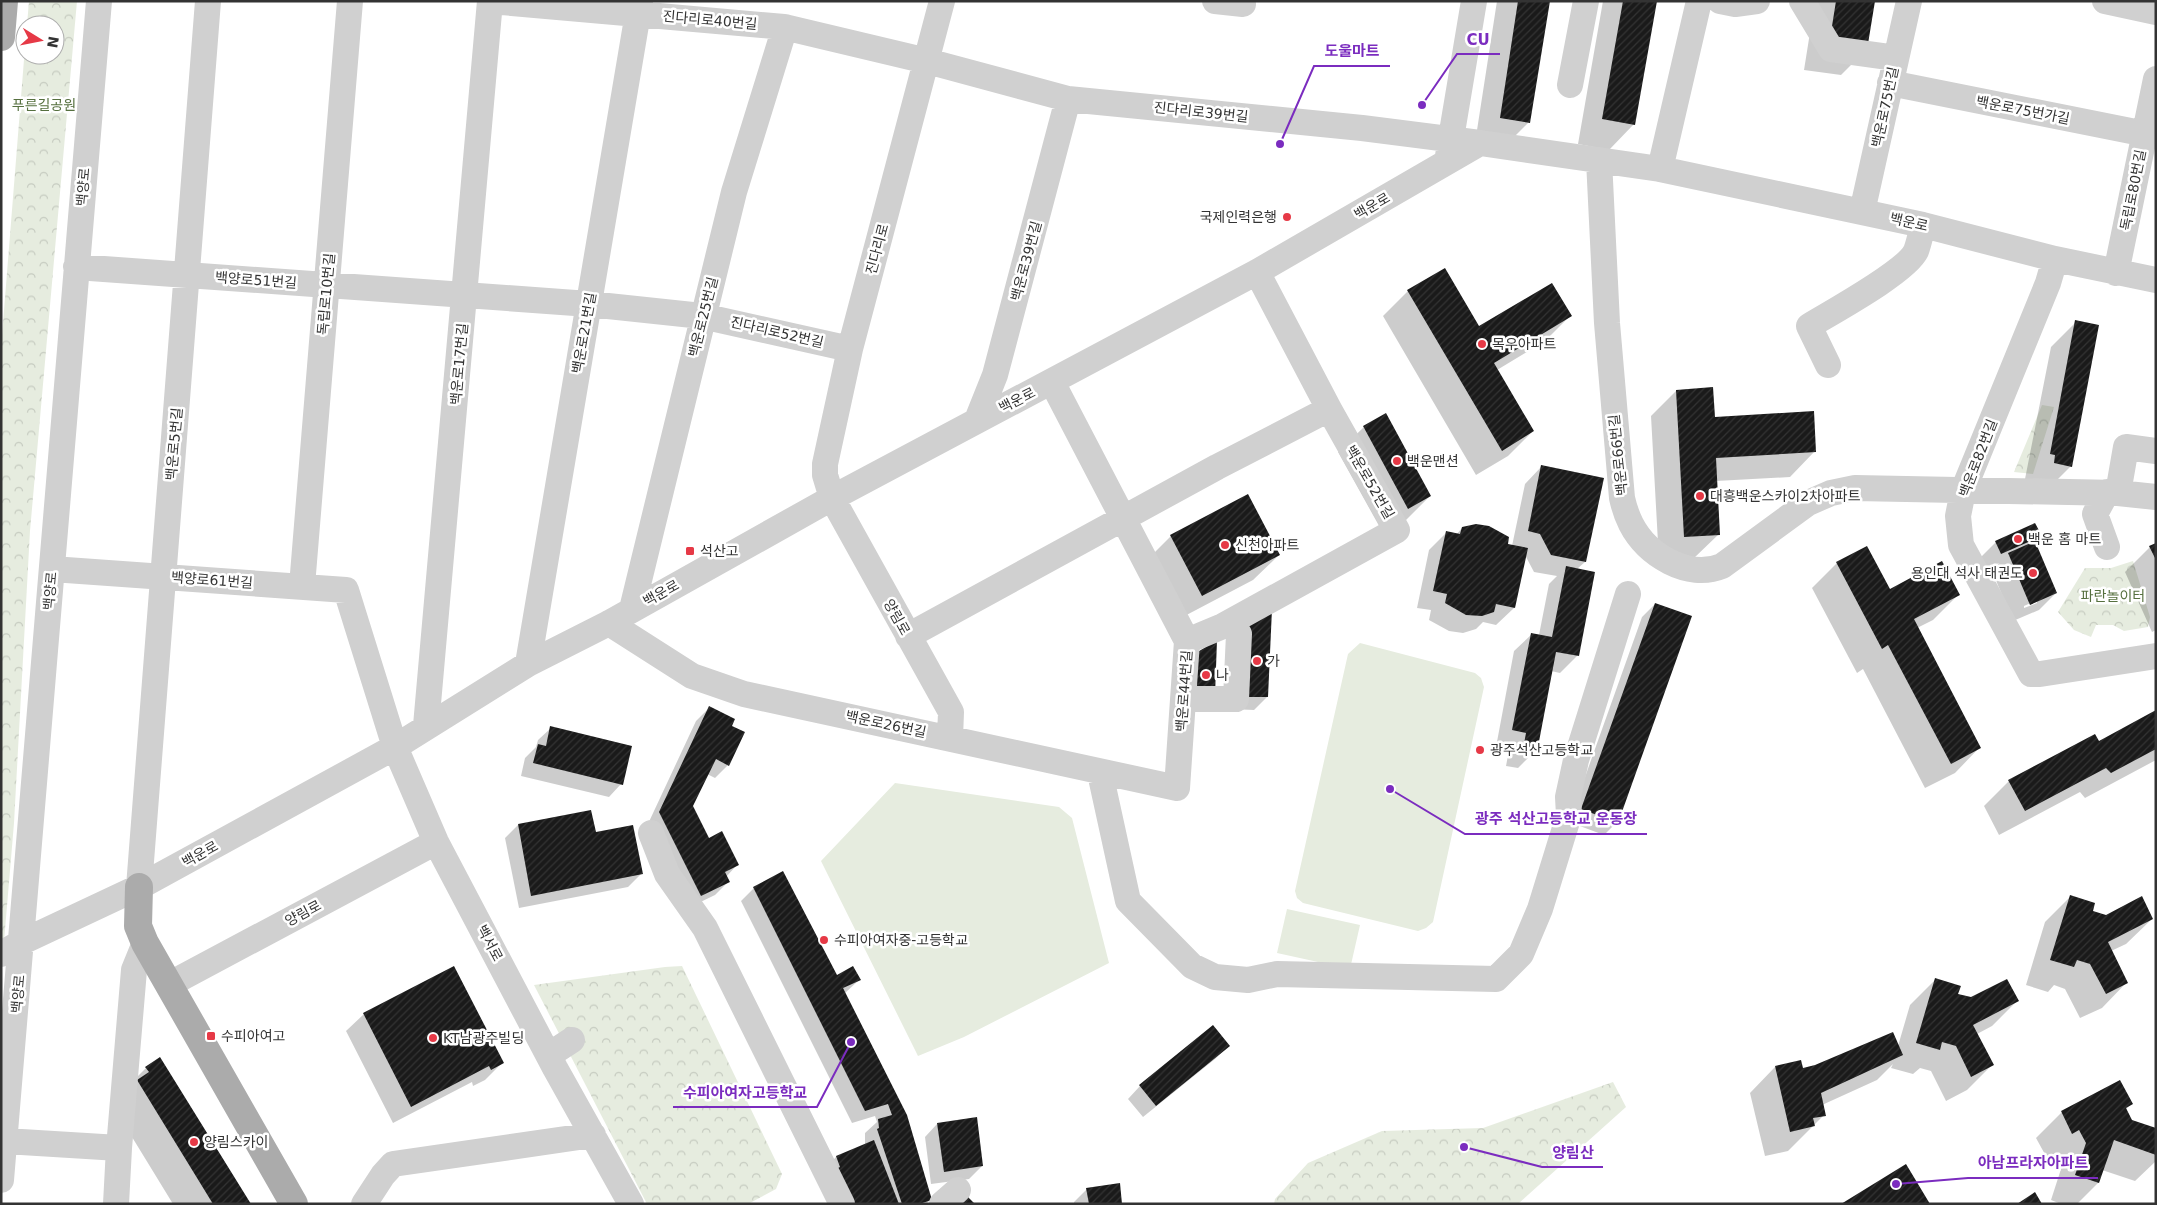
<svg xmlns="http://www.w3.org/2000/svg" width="2157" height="1205" font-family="'DejaVu Sans','Noto Sans KR',sans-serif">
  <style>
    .forest { fill: url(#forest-crowns) }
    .garden { fill: #e6ecdf }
    .shadow { fill: #0003; fill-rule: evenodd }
    .building { fill: url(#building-hatch) }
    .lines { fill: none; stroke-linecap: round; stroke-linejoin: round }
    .minor { stroke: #d0d0d0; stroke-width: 26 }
    .major { stroke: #ababab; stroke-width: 28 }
    .poi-dot { fill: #e63946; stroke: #fff; stroke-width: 2 }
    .labels { text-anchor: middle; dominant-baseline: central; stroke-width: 5; stroke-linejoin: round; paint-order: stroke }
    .street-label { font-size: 14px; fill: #333; stroke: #fff }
    .park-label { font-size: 14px; fill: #56703f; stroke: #fff }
    .poi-label { font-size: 14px; fill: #333; stroke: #fff; text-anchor: start }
    .leader { fill: none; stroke: #7b2cbf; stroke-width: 2 }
    .callout-dot { fill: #7b2cbf; stroke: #fff; stroke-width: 2 }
    .callout-label { font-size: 15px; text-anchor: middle; font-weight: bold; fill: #7b2cbf; stroke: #fff; stroke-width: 5; stroke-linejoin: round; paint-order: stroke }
  </style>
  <defs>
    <pattern id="forest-crowns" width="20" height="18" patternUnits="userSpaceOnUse" patternTransform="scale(1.25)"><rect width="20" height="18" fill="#e6ecdf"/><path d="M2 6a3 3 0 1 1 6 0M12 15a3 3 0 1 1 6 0" fill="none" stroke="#c6cbc0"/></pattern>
    <pattern id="building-hatch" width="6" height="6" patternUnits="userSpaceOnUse" patternTransform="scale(1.25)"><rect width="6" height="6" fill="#1a1a1a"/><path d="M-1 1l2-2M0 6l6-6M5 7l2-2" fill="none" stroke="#333"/></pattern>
  </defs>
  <rect width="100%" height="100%" fill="#fff"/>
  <path class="forest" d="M29 1H77L30 531 14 823 1 977V348L25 47V55H55V25H27Z
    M2042 405 2054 407 2033 474 2014 472Z
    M2133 561 2150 617 2148 627 2124 631 2113 625H2096L2091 637 2074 630 2058 612 2085 568H2111Z
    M682 966 782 1174 776 1189 748 1204H647L534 985 665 967Z
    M1613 1082 1626 1107 1518 1204H1274L1275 1199 1308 1163 1382 1131 1483 1128Z"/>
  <path class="garden" d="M1360 643 1475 673 1481 678 1484 687 1433 922 1426 928 1418 931 1303 903 1297 898 1295 891 1348 654Z
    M895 783 1059 807 1072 818 1109 963 964 1037 918 1056 821 861Z
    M1287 909 1360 925 1350 969 1277 953Z"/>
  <path class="shadow" d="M1497 1H1548L1529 122 1504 147 1475 143Z
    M1603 1H1656L1634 124 1609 150 1578 144Z
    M1815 1H1873L1866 50 1841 75 1804 70Z
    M1408 291 1479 328 1570 316 1545 341 1497 370 1533 431 1508 456 1476 475 1383 316Z
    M2076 322 2071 466 2046 491 2025 479 2051 347Z
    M1676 391 1714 418 1815 451 1790 477 1716 481 1719 534 1693 559 1659 561 1651 416Z
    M1364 427 1430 496 1405 521 1383 533 1338 452Z
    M1542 466 1585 562 1577 569V656L1560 673 1551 671 1535 751 1518 768 1506 766 1509 750 1496 747 1514 651 1532 634 1539 635 1549 584 1557 576 1534 572 1525 555 1514 608 1496 625 1483 622 1476 629 1463 633 1449 631 1429 620 1431 610 1417 608 1429 550 1446 533 1456 535 1462 528 1512 546 1525 484Z
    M1171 536 1279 555 1253 580 1177 620 1146 561Z
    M2040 536 2034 542 2056 593 2039 610 2013 621 1992 571 1999 563 1984 570 1979 559 1996 542ZM2037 600V603L2024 608V606Z
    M2156 544V630L2152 632 2125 572 2150 547Z
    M1837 563 1889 591 1958 595 1933 620 1917 628 1980 747 1955 773 1925 788 1863 669 1857 673 1812 588Z
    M1655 604 1617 822 1604 835 1569 822 1642 617Z
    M1232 639 1267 697 1254 710 1230 709Z
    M709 708 730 727 728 765 715 778 707 774 692 806 708 839 737 865 726 877 728 882 715 895 688 908 647 826 696 721Z
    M2156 712V760L2085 798 2080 792 1999 835 1984 806 2009 781 2098 742Z
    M551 728 621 784 609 797 521 776 525 758 536 747 538 740Z
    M518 825 595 833 641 874 628 887 519 908 505 838Z
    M754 888 837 976 859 980 844 994 930 1200 926 1204H836L824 1170 836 1157 865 1145V1133L877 1122 875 1116 852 1123 741 901Z
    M2070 897 2091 912 2106 916 2152 919 2126 944 2111 951 2127 982 2102 1008 2080 1018 2065 989 2054 985 2048 992 2026 985 2045 922Z
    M1936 979 1957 994 1971 999 2017 1001 1992 1026 1977 1034 1992 1065 1967 1090 1946 1101 1931 1071 1920 1068 1913 1074 1891 1068 1893 1064 1877 1080 1822 1105 1824 1115 1788 1151 1765 1156 1750 1093 1775 1067 1802 1069 1898 1046 1910 1005Z
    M364 1014 502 1063 485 1080 473 1086 472 1082 393 1123 346 1031Z
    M1228 1046 1215 1059 1143 1117 1128 1099 1140 1086Z
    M146 1068 249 1204H173L113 1106 121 1093Z
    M2120 1082 2131 1104 2125 1110 2131 1121 2156 1129V1161L2135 1181 2102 1170 2098 1183 2077 1204H2061L2051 1200 2061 1169 2054 1154 2047 1158 2036 1138 2061 1113Z
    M937 1124 982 1166 969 1179 931 1184 925 1137Z
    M1087 1189 1121 1204H1074V1202Z"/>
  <path class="building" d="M1518 1H1550L1530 123 1500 118Z
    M1623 1H1657L1635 125 1602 119Z
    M1836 1H1875L1867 50 1829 45Z
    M1445 268 1479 326 1552 283 1572 316 1494 363 1534 431 1502 451 1407 290Z
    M2075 320 2099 325 2072 467 2054 463 2055 455 2050 454Z
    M1713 387 1715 417 1814 411 1816 452 1716 458 1720 535 1684 537 1676 390Z
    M1386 413 1431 496 1408 509 1363 426Z
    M1541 465 1604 478 1586 562 1551 555 1540 534 1528 531Z
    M1248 494 1280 555 1202 596 1170 535Z
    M2035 523 2042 536 2001 554 1995 541Z
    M1476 524 1489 526 1509 537 1508 544 1528 548 1515 608 1496 604 1494 612 1482 616 1466 615 1445 603 1447 594 1433 591 1446 531 1460 534 1462 527Z
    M2035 541 2057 593 2030 605 2008 553Z
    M2156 543V560L2149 546Z
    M1867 546 1890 589 1942 561 1960 595 1914 619 1981 748 1951 764 1888 645 1882 649 1836 562Z
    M1566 566 1595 572 1579 656 1556 652 1537 752 1523 749 1526 733 1512 730 1531 633 1552 637Z
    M1655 603 1692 616 1618 823 1581 809Z
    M1272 609 1268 697H1242L1245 625Z
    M1217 640 1215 696H1197L1196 653Z
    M709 706 735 719 732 726 745 732 729 766 716 759 693 806 709 838 722 831 739 865 725 872 730 882 701 896 659 812Z
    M2156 710V749L2111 773 2106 768 2025 811 2008 780 2095 734 2099 741Z
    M550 726 632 746 623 785 533 763 538 744 546 746Z
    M591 810 596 832 633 825 643 874 531 896 518 824Z
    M783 871 837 975 853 966 861 980 843 988 907 1115 932 1200 919 1204H902L877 1129 879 1128 878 1119 892 1115 888 1104 865 1111 753 887Z
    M2070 895 2095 903 2093 911 2106 915 2142 896 2153 919 2108 942 2128 983 2106 994 2090 964 2077 960 2074 967 2050 960Z
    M454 966 504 1063 491 1070 489 1066 411 1107 363 1013Z
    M1935 978 1961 986 1958 994 1971 997 2007 979 2019 1001 1973 1025 1994 1065 1971 1077 1956 1046 1942 1042 1940 1050 1916 1043Z
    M1213 1025 1230 1046 1156 1106 1139 1085Z
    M1893 1032 1903 1055 1821 1093 1826 1116 1813 1118 1815 1126 1790 1132 1775 1066 1801 1060 1803 1068 1815 1065Z
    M160 1057 251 1204H213L137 1080 149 1072 145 1067Z
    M2120 1080 2133 1104 2126 1108 2132 1120 2156 1128V1155L2114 1140 2099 1183 2075 1175 2086 1143 2079 1130 2072 1134 2061 1111Z
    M977 1117 983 1166 944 1172 937 1123Z
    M874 1140 899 1204H854L836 1169 840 1167 836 1156Z
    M1906 1164 1930 1204H1841Z
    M1120 1183 1122 1204H1089L1086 1188Z
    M2035 1192 2042 1204H2017Z
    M968 1197 975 1204H962Z"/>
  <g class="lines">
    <path class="minor" d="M490 1 784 27 927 61 1068 99 1362 128 1480 143
      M942 1 850 349 825 464V475L832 498 951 712 950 738
      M1215 1 1243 4
      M1720 1 1735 4 1757 1
      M1802 1 1831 49 1896 58
      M2105 1 2156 12
      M1890 83 2156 136
      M1570 85 1586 1
      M1448 156 1474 1
      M1599 160 1607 323 1622 498C1624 507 1627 516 1631 524 1647 555 1688 580 1722 566L1808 503 1831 493 1855 488 2118 493 2156 497
      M1660 169 1699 1
      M1862 212 1909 1
      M2055 259 2048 283 1963 491 1958 516 1961 545 2031 674H2040L2156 656
      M76 267 589 304 702 316 850 349
      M2116 273 2156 79
      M1828 365 1809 326C1832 312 1906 272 1916 251 1919 243 1921 233 1923 225
      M977 420 995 375 1068 99
      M2107 492 2095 514 2107 547
      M2118 493 2126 447 2156 451
      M52 569 346 590 395 747 436 842 555 1068 631 1204
      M302 586 350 1
      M632 609 734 192 785 27
      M609 623 692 676 744 694 1177 788 1187 641 1052 382
      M908 636 1217 467 1329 409
      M1187 641 1223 626 1397 530 1329 409 1257 272
      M528 664 640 1
      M1183 699H1236L1239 634
      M426 726 490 1
      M1100 773 1128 901 1192 966 1215 977 1248 980 1277 974 1496 979 1521 954 1540 909 1569 815 1568 797 1576 760 1628 594
      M651 833 667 874 705 928 842 1204
      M139 887 208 1
      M1 954 22 942 139 887 395 747 528 664 609 623 832 498 1257 272 1480 143 1660 169 1923 225 2055 259 2156 280
      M170 984 436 842
      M549 1055 572 1040
      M5 1141 119 1148
      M1 1180 99 1
      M116 1204 119 1148 134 970 145 943
      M364 1204 383 1175 393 1164 593 1135
      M942 1204 958 1190"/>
    <path class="major" d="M1 37 4 1
      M139 887 138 926 145 943 294 1204"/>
  </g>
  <g class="poi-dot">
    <circle cx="1287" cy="217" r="5"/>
    <circle cx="1482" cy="344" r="5"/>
    <circle cx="1397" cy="461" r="5"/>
    <circle cx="1700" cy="496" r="5"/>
    <circle cx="2018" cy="539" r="5"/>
    <circle cx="1225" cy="545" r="5"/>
    <rect x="685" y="546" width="10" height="10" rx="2.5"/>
    <circle cx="2033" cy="573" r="5"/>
    <circle cx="1257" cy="661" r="5"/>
    <circle cx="1206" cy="675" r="5"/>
    <circle cx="1480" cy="750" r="5"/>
    <circle cx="824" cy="940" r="5"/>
    <rect x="206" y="1031" width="10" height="10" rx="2.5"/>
    <circle cx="433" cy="1038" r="5"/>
    <circle cx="194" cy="1142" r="5"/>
  </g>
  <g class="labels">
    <g class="street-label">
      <text transform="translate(710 20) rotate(5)">진다리로40번길</text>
      <text transform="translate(1885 107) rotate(-78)">백운로75번길</text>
      <text transform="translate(2023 110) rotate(11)">백운로75번가길</text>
      <text transform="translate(1201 112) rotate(6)">진다리로39번길</text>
      <text transform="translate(83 187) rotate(-85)">백양로</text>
      <text transform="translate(2133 190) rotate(-79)">독립로80번길</text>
      <text transform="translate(1372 206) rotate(-30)">백운로</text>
      <text transform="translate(1909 222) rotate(13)">백운로</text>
      <text transform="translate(877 249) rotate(-75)">진다리로</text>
      <text transform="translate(1026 261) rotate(-75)">백운로39번길</text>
      <text transform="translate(256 280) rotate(4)">백양로51번길</text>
      <text transform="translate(326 294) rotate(-85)">독립로10번길</text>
      <text transform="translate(703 317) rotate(-76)">백운로25번길</text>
      <text transform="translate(777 332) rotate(13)">진다리로52번길</text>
      <text transform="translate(584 333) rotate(-80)">백운로21번길</text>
      <text transform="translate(459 364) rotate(-85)">백운로17번길</text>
      <text transform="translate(1017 400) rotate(-27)">백운로</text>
      <text transform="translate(174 444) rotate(-85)">백운로5번길</text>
      <text transform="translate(1618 455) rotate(-96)">백운로66번길</text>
      <text transform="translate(1978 458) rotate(-69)">백운로82번길</text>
      <text transform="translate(1370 482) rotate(60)">백운로52번길</text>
      <text transform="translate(212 580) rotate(4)">백양로61번길</text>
      <text transform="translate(50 591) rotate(-85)">백양로</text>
      <text transform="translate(661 593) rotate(-29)">백운로</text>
      <text transform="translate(897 617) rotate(61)">양림로</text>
      <text transform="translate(1184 691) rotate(-86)">백운로44번길</text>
      <text transform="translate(886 724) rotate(12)">백운로26번길</text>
      <text transform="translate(200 854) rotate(-29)">백운로</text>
      <text transform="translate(303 913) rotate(-28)">양림로</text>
      <text transform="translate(490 943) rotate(62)">백서로</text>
      <text transform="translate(18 994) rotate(-85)">백양로</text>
    </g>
    <g class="park-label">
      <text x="44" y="105">푸른길공원</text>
      <text x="2113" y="596">파란놀이터</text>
    </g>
    <g class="poi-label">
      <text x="1277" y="217" text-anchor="end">국제인력은행</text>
      <text x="1492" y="344">목우아파트</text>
      <text x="1407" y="461">백운맨션</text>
      <text x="1710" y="496">대흥백운스카이2차아파트</text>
      <text x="2028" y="539">백운 홈 마트</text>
      <text x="1235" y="545">신천아파트</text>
      <text x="700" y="551">석산고</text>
      <text x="2023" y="573" text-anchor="end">용인대 석사 태권도</text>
      <text x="1267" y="661">가</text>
      <text x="1216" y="675">나</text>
      <text x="1490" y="750">광주석산고등학교</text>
      <text x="834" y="940">수피아여자중-고등학교</text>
      <text x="221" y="1036">수피아여고</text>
      <text x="443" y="1038">KT남광주빌딩</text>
      <text x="204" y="1142">양림스카이</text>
    </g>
  </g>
  <path class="leader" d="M1422 105L1457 54H1500M1280 144L1314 66H1390M1390 789L1465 834H1647M851 1042L817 1107H673M1464 1147L1542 1167H1603M1896 1184L1968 1178H2098"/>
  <g class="callout-dot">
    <circle cx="1422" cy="105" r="5"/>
    <circle cx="1280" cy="144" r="5"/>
    <circle cx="1390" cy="789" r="5"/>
    <circle cx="851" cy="1042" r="5"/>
    <circle cx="1464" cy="1147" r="5"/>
    <circle cx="1896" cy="1184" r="5"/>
  </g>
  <g class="callout-label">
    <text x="1478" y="45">CU</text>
    <text x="1352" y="56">도울마트</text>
    <text x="1556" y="824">광주 석산고등학교 운동장</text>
    <text x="745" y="1098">수피아여자고등학교</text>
    <text x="1573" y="1158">양림산</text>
    <text x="2033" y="1168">아남프라자아파트</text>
  </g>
  <rect width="2157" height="1205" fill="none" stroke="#333333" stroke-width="5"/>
  <g transform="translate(40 40) rotate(100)"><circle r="24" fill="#ffffff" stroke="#adadad"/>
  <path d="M0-4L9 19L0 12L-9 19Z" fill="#e63946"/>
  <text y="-8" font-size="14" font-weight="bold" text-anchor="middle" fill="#333333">N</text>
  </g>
</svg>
